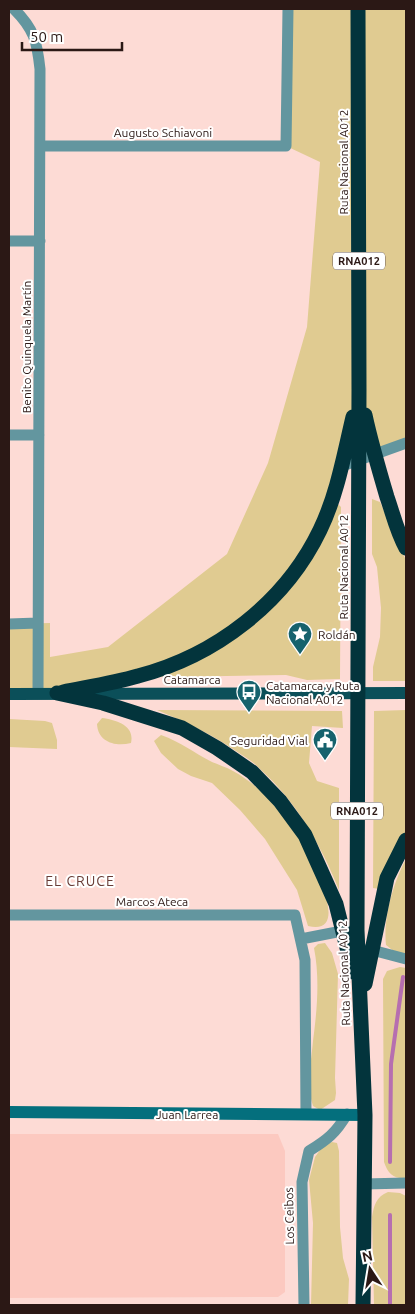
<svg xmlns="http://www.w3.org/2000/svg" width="415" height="1314" font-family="Ubuntu,sans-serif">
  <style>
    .built { fill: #fcc9c0 }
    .green { fill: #e0cb91 }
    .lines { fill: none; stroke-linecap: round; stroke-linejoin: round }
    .stream { stroke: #b66eb0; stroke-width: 4 }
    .street { stroke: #63969f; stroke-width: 11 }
    .secondary { stroke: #046f7d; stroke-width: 12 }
    .primary { stroke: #0b4f59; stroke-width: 12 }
    .highway { stroke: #03343c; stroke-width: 15 }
    .labels { text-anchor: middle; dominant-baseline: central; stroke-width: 4; stroke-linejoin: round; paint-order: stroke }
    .shield { fill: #fff; stroke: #6b5d5b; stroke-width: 1 }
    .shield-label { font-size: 11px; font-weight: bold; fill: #2b1815 }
    .street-label { font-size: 12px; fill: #2b1815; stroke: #fff }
    .poi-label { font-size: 12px; fill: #2b1815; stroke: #fff; text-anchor: start }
    .neighbourhood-label { font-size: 14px; letter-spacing: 1px; fill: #693d36; stroke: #fff }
  </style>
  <rect width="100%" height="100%" fill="#fddbd5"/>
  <path class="built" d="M9 1134H278L285 1151V1292L278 1297 9 1298Z"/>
  <path class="green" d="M288 9H406V443L342 466 320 531 247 622 139 676 9 694V624L50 623V657L108 647 227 554 268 463 307 327 320 162 286 146Z
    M372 499 380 502 400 548 406 560V681H373V667L380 637 381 608 377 567 372 554Z
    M337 503 341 507 340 679 307 680 286 675 167 677 157 676 240 635Z
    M157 710 342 711 343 728 312 726 309 763 317 781 339 788V890C321 845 296 801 260 769 255 763 248 759 242 755 215 736 188 723 157 710Z
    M406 710V833L379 889 373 888 374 711Z
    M102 718C116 720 135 725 131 743 115 747 98 742 97 724Z
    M9 719 45 721 52 723 57 740V749L9 747Z
    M161 735C181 742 194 753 212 762 219 765 226 767 233 771 250 780 267 796 281 810 294 824 362 939 308 926L297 890 265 839 240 810 212 783 191 776 178 769 161 753 154 741Z
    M406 859V955L396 953 386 945C383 919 393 883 406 859Z
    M325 943 332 953 338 974 335 1078 336 1093 335 1100 320 1110 313 1106C306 1085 311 1064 313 1041 317 1011 320 978 314 948L318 944Z
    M400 967 406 968V1178C394 1179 388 1174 384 1162L383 979 387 971Z
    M332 1142 337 1143 339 1151 340 1227 343 1258 349 1279 348 1305H311L313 1223 309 1180 315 1157 323 1146Z
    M388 1192 400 1193 406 1196V1305H374L372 1217C374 1205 376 1197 388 1192Z"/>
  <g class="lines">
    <path class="stream" d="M390 1162 391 1064 403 977
      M390 1305V1215"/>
    <path class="street" d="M14 9C34 29 37 41 40 69L38 693
      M40 146H286L288 9
      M9 241H40
      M9 435H39
      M342 466 406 443
      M9 624 38 623
      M9 915H295L305 960 306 1114
      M301 939 342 931
      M364 950H372L406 959
      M364 1184 406 1183
      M304 1305 302 1182 309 1151C327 1140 336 1133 347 1114"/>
    <path class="secondary" d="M9 1112 365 1115"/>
    <path class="primary" d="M9 694 406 693"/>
    <path class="highway" d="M358 9 359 389 357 930 365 1115 363 1305
      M365 415C371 443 379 470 387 497 393 514 397 532 406 548
      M63 692C88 687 114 683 138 676 215 656 285 603 320 530 337 495 344 455 353 417
      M57 693 103 703 182 728 217 748 252 772 280 801 305 835 336 904 353 972
      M365 984 387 878 406 840"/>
  </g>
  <defs>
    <symbol id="sight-pin" viewBox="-11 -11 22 30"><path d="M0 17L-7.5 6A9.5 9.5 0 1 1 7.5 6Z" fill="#16626d" stroke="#fff"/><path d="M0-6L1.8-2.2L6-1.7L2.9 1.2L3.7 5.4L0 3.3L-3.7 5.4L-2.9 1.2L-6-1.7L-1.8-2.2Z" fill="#fff"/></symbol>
    <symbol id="bus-pin" viewBox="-11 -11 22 30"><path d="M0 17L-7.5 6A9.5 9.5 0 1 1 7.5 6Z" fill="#16626d" stroke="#fff"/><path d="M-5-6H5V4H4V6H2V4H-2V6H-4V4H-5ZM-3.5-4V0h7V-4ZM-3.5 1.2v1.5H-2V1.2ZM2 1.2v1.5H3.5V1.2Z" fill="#fff"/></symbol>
    <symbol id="civic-pin" viewBox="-11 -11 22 30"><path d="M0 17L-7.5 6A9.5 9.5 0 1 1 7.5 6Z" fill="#16626d" stroke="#fff"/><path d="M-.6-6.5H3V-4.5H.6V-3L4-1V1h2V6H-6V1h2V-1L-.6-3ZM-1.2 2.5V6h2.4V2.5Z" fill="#fff"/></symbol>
  </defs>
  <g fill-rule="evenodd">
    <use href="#sight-pin" x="286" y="620" width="28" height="38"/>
    <use href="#bus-pin" x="235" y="678" width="28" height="38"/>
    <use href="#civic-pin" x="311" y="726" width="28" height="38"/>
  </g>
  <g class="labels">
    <g class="shield">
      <rect x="333" y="252.5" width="52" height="17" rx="4"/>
      <rect x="331" y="802.5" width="52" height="17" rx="4"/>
    </g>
    <g class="shield-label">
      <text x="359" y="261">RNA012</text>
      <text x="357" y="811">RNA012</text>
    </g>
    <g class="street-label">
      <text x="163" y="132">Augusto Schiavoni</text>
      <text transform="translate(343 162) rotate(-90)">Ruta Nacional A012</text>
      <text transform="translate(26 347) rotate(-90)">Benito Quinquela Martín</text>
      <text transform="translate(343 567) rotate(-90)">Ruta Nacional A012</text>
      <text x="192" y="679">Catamarca</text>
      <text x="152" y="901">Marcos Ateca</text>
      <text transform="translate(344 973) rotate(-92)">Ruta Nacional A012</text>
      <text x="187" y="1114">Juan Larrea</text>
      <text transform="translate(289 1216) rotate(-91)">Los Ceibos</text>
    </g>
    <g class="poi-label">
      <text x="318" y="634">Roldán</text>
      <text x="266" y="685">Catamarca y Ruta<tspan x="266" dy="14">Nacional A012</tspan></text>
      <text x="308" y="740" text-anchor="end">Seguridad Vial</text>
    </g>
    <g class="neighbourhood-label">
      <text x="80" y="881">EL CRUCE</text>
    </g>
  </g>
  <rect width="415" height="1314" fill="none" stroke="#2b1815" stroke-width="20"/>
  <g transform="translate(370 1269) rotate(348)" stroke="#ffffff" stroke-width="4" paint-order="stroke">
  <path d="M0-4L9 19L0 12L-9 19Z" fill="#2b1815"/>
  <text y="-8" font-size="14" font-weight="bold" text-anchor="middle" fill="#2b1815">N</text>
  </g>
  <path d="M22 42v8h100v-8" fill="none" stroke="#2b1815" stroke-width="2.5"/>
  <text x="30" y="42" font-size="15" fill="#2b1815" stroke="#ffffff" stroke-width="4" paint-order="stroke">50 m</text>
</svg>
